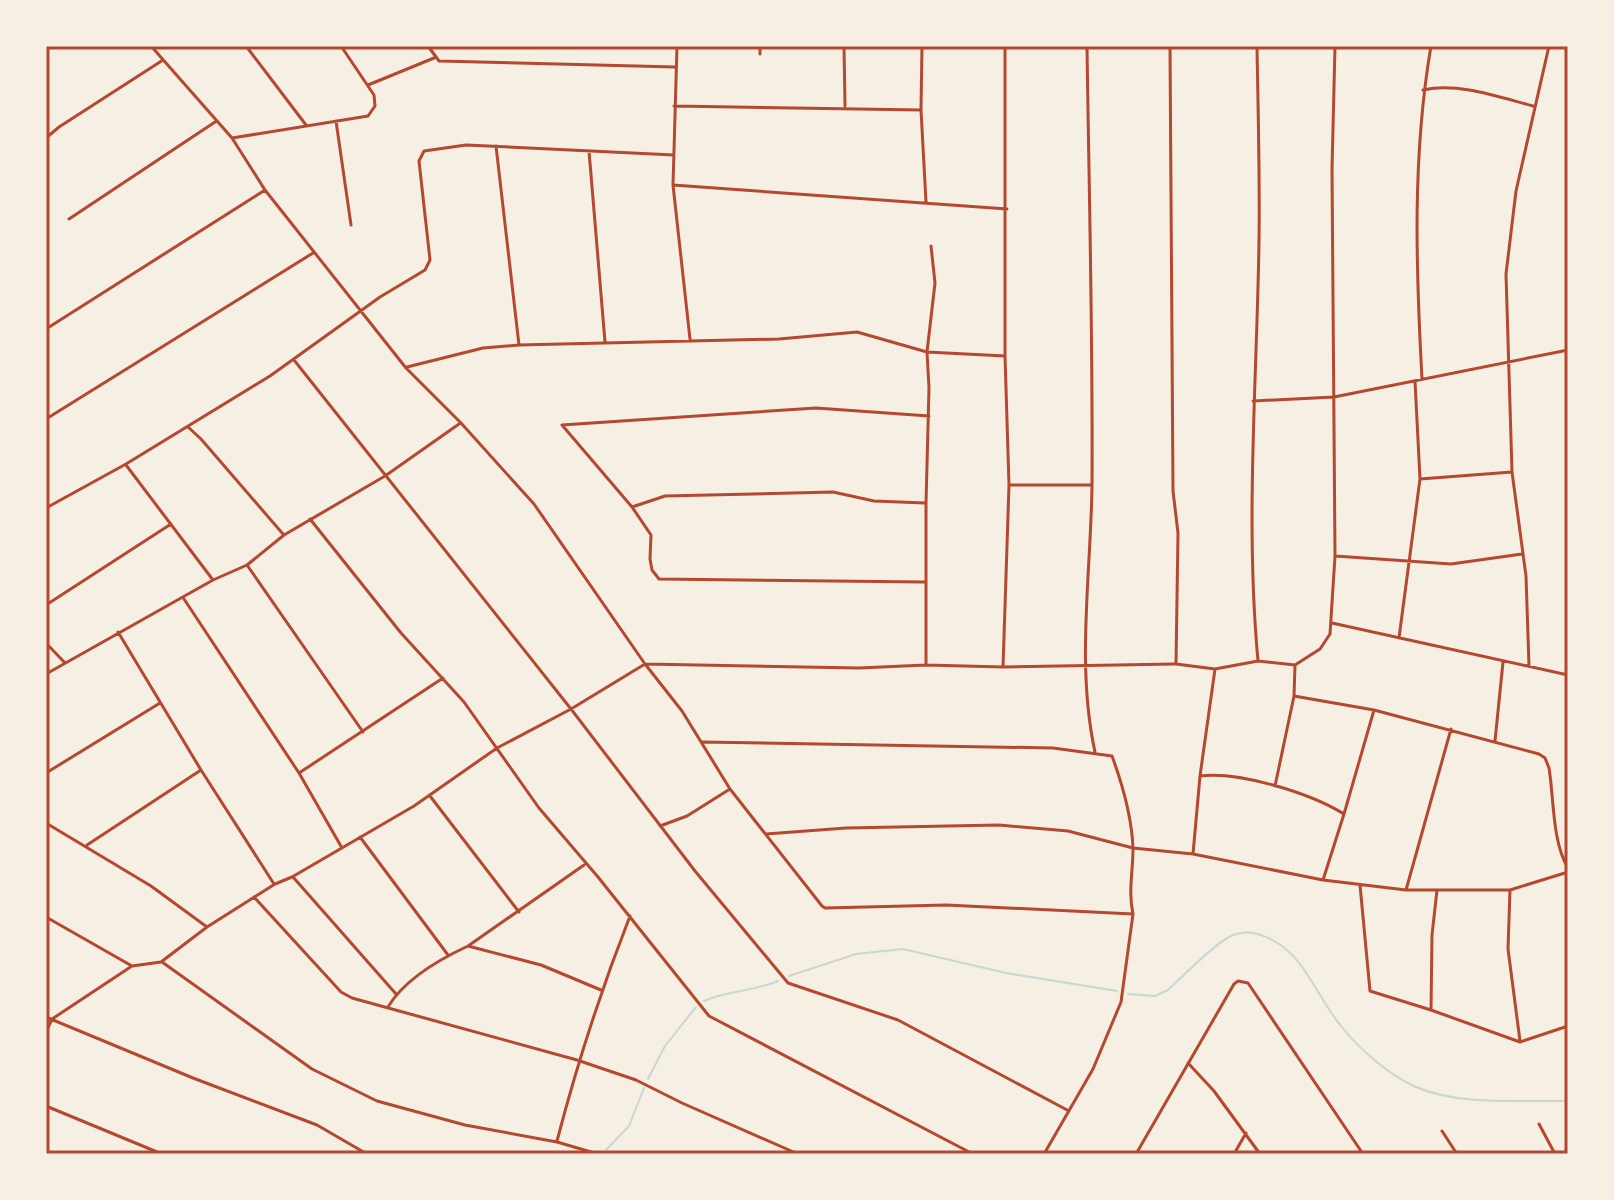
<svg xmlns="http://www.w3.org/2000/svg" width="1614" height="1200" font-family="Montserrat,sans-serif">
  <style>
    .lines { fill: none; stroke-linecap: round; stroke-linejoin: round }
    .stream { stroke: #c9d6d2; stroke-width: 2 }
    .minor { stroke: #b5482f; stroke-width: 3 }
    .neatline { fill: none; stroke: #b5482f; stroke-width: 3 }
  </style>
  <rect width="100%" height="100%" fill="#f6efe4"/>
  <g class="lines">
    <path class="stream" d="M789 976 856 954 903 949 1006 973 1117 991
      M1128 994 1155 996 1168 990C1183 976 1216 942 1233 935 1240 932 1250 932 1257 934 1303 946 1314 994 1341 1026 1360 1050 1389 1075 1416 1087 1460 1106 1522 1100 1568 1101
      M704 1001C727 990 753 992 778 981
      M648 1079 665 1046 696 1007
      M606 1150 629 1126 644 1088"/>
    <path class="minor" d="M151 46 232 138 265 190 406 368 461 423 534 504 645 664 682 711 730 789 822 906 825 908 946 905 1133 914
      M246 46 306 125
      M428 46 439 61 675 67
      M677 46 673 185 1007 209
      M844 46 845 106
      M922 46 921 110 926 202
      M1087 46C1089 192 1093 339 1092 485 1091 573 1076 665 1095 752
      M1170 46 1173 491 1178 533 1176 664 1215 669 1258 661 1295 665 1320 649 1330 634 1335 556 1332 169 1335 46
      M1257 46C1258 111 1260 176 1259 241 1257 381 1245 521 1258 661
      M760 54V46
      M368 85 434 58
      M1423 90C1458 82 1499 97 1533 106
      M674 106 921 110
      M336 121 351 225
      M46 138 59 127 163 60
      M232 138 368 116 375 106 374 95 341 46
      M496 146 519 345
      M589 151 605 342
      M673 185 690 339
      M69 219 215 122
      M46 329 265 190
      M294 360 571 709 695 871 788 983 898 1020 1069 1111
      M407 367 483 348 519 345 779 339 857 332 927 352 1005 356
      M1422 379C1416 268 1412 157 1431 46
      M1253 401 1334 397 1568 350
      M46 419 313 253
      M562 425 632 507 651 535 650 559 652 570 659 579 925 582
      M562 425 816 408 929 416
      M188 427 201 439 283 534
      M126 465 213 580
      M1420 479 1512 472
      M1009 485H1092
      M632 507 665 496 833 492 874 501 925 503
      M46 508 126 464 270 376 380 297 425 270 430 260 419 161 424 151 466 145 674 155
      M310 519 401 633 464 702 539 808 598 877 709 1016 973 1154
      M1335 556 1451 564 1522 554
      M247 565 363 732
      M184 599 299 773 342 848
      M46 605 171 524
      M1332 623 1568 675
      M118 632 201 770 274 884
      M1399 638 1420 479 1415 381
      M46 643 65 663
      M926 665 1003 667 1174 664
      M1529 666 1526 576 1512 472 1506 274 1516 191 1549 46
      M1003 667 1009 485 1005 356V46
      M46 674 213 580 247 565 284 535 385 476 459 424
      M1294 696 1374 710 1539 754 1545 758 1549 768C1554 798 1552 842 1568 868
      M1495 741 1503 662
      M702 742 1053 748 1112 756C1123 786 1132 817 1133 849 1133 871 1128 892 1133 914L1121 1002 1093 1069 1044 1154
      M46 773 160 703
      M299 773 443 678
      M1200 776C1239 771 1310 793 1344 814L1323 880
      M1275 786 1294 696 1295 665
      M430 796 519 912
      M1344 814 1374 710
      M46 823 151 886 207 927
      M660 826 687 816 730 789
      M766 834 846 828 999 825 1068 831 1133 848 1193 854 1323 880 1406 890H1510L1568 872
      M360 837 448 955
      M87 845 201 770
      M1193 854 1200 776 1215 669
      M293 877 396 994
      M1360 885 1370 991 1431 1010 1520 1042 1568 1026
      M1406 890 1451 729
      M1510 890 1508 949 1520 1041
      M254 897 341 992 352 998 577 1060 636 1080 682 1103 798 1154
      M46 917 132 966
      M468 946 541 965 601 990
      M162 962 312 1069 377 1101 465 1125 557 1142 598 1154
      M388 1007C404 980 440 959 468 946L584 865
      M1431 1010 1432 935 1437 890
      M46 1017 193 1078 317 1125 367 1154
      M46 1032 52 1019 132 966 161 962 207 927 275 884 292 877 414 806 497 748 571 709 645 664 859 668 926 665V503L929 388 927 352 935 283 931 246
      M1188 1063 1214 1091 1260 1154
      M46 1106 162 1154
      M1539 1124 1555 1154
      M1442 1131 1457 1154
      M557 1141C577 1064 601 990 630 916
      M1136 1154 1234 984 1238 981 1248 983 1363 1154
      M1234 1154 1246 1133"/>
  </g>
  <rect width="1614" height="1200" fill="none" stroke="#f6efe4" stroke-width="96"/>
  <rect x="48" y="48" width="1518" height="1104" class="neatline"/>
</svg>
